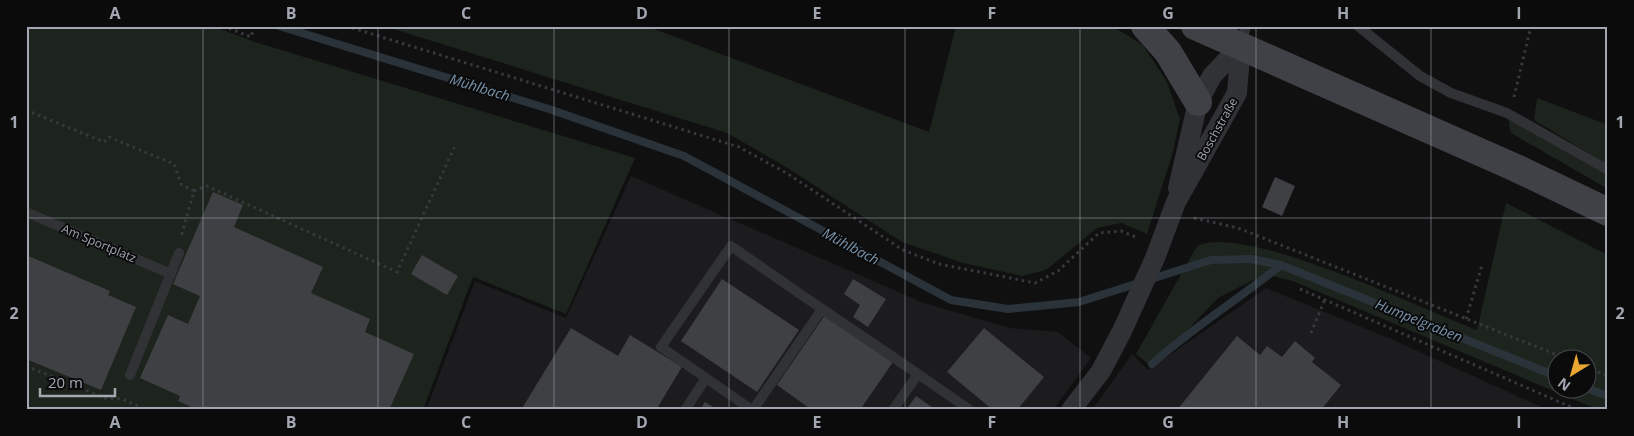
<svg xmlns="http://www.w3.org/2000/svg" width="1634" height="436" font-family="'Open Sans',sans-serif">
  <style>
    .built { fill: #1c1c1e }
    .green { fill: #1c241d; fill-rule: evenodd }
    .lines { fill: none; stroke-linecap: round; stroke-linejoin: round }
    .stream { stroke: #2a3339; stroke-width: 8 }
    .building { fill: #3f4044 }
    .path { stroke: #37393d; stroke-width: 3; stroke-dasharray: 2.5 4; stroke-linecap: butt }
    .lane { stroke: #313236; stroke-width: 10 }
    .street { stroke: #313236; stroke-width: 20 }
    .secondary { stroke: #3f4146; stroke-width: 28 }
    .grid { fill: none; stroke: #a2a7b1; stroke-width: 1; stroke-opacity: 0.55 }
    .labels { text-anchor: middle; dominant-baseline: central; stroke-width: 4; stroke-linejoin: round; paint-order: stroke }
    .street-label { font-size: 12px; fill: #a2a7b1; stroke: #0b0b0c }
    .water-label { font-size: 14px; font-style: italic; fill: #7995ac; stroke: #0b0b0c }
    .neatline { fill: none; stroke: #a2a7b1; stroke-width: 2 }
    .grid-label { font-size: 16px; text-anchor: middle; font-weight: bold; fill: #a2a7b1 }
  </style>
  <rect width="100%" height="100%" fill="#101011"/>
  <path class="built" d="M631 176 924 303 1010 328 1058 332 1091 358 1053 410H426L475 281 566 318Z
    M1266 288 1391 339 1548 410H1092L1132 354 1148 370Z"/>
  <path class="green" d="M26 26H213L255 42 635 158 566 314 473 277 423 410H26Z
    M384 26H646L929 132 956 26H1112L1143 45 1167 82 1180 119 1173 152 1147 234 1121 223 1097 228 1046 270 1022 276 963 263 902 242 786 167 727 133Z
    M1537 98 1608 125V165L1534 120Z
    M1507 113 1608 170V189L1511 133Z
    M1506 203 1608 255V410H1599L1293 281 1265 274 1218 298 1152 367 1136 354 1197 246C1244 222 1423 310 1477 330ZM1556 358H1586V388H1556Z"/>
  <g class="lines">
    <path class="stream" d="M279 26 549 109 684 156 951 300 1008 309 1079 302 1211 260 1251 259 1281 265 1556 376
      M1152 364C1192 328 1239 299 1281 265
      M1586 388 1608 396"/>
  </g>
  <path class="building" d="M1275 177 1295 186 1282 216 1262 207Z
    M213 192 243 205 234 227 323 267 311 293 370 319 365 332 414 354 389 410H198L178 401 180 396 140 378 168 315 188 324 200 296 173 284Z
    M26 255 110 291 108 295 136 307 101 390 26 359Z
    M422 255 458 276 447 295 411 274Z
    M722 279 799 330 757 392 681 341Z
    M853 279 886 299 868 327 853 317 860 305 844 294Z
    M825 315 893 362 860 410H812L777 385Z
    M571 328 618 356 630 335 682 367 656 410H521Z
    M984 328 1044 377 1017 410H993L947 372Z
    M1237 336 1260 355 1267 346 1282 357 1295 341 1315 358 1312 362 1341 385 1321 410H1177Z
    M916 396 936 410H906Z
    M705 402 718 410H700Z"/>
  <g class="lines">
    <path class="path" d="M223 26 251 37 255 26
      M346 26 739 147 788 174 903 250 939 264 1035 283 1058 271 1099 233 1121 231 1138 238
      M1514 97 1531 26
      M26 110 104 142 109 137 174 164 181 184 194 191 181 237
      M194 191 207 186 397 272 455 146
      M1194 218 1238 228 1565 358
      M1300 289 1578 410
      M1466 319 1482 265
      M1311 333 1325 299
      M26 366 105 398 122 399 147 410
      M1586 367 1608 376"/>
    <path class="lane" d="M1358 26 1420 76 1451 93 1507 113 1608 170
      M1241 44 1246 26
      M26 212 171 274
      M130 375 179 253
      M706 378 661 347 731 246 822 309
      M685 410 706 378 752 410
      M753 410 822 309 918 374
      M893 410 918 374 970 410"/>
    <path class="street" d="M1178 188 1198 102 1212 76 1241 45
      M1071 410 1101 371 1122 331 1155 258 1176 202 1237 93 1241 45"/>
    <path class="secondary" d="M1145 26 1168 52 1198 102
      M1195 26 1516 168 1608 212"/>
  </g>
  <path class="grid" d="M203 26V410M378 26V410M554 26V410M729 26V410M905 26V410M1080 26V410M1256 26V410M1431 26V410M26 218H1608"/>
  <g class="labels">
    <g class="street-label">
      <text transform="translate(1217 129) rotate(-61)">Boschstraße</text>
      <text transform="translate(99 243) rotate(23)">Am Sportplatz</text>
    </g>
    <g class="water-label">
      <text transform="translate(480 87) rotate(17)">Mühlbach</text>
      <text transform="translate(851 246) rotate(28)">Mühlbach</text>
      <text transform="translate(1419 320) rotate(22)">Humpelgraben</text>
    </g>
  </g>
  <rect width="1634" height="436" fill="none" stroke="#0b0b0c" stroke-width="55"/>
  <g transform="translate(1572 374) rotate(217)"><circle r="24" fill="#0b0b0c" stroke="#47494e"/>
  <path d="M0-4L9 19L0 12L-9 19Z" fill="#e9a630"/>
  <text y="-8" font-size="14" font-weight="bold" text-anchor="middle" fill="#a2a7b1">N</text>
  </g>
  <path d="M40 388v8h75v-8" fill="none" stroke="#a2a7b1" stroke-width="2.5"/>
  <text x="48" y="388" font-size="15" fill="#a2a7b1" stroke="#0b0b0c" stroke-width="4" paint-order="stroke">20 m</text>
  <rect x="28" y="28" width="1578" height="380" class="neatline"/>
  <g class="grid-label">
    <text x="115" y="19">A</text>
    <text x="291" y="19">B</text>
    <text x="466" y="19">C</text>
    <text x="642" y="19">D</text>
    <text x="817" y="19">E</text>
    <text x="992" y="19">F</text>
    <text x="1168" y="19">G</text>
    <text x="1343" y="19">H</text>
    <text x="1519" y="19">I</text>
    <text x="14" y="128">1</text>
    <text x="1620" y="128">1</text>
    <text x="14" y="319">2</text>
    <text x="1620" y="319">2</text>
    <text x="115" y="428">A</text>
    <text x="291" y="428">B</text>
    <text x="466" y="428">C</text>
    <text x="642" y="428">D</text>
    <text x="817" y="428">E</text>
    <text x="992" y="428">F</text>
    <text x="1168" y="428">G</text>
    <text x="1343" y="428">H</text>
    <text x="1519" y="428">I</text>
  </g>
</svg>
